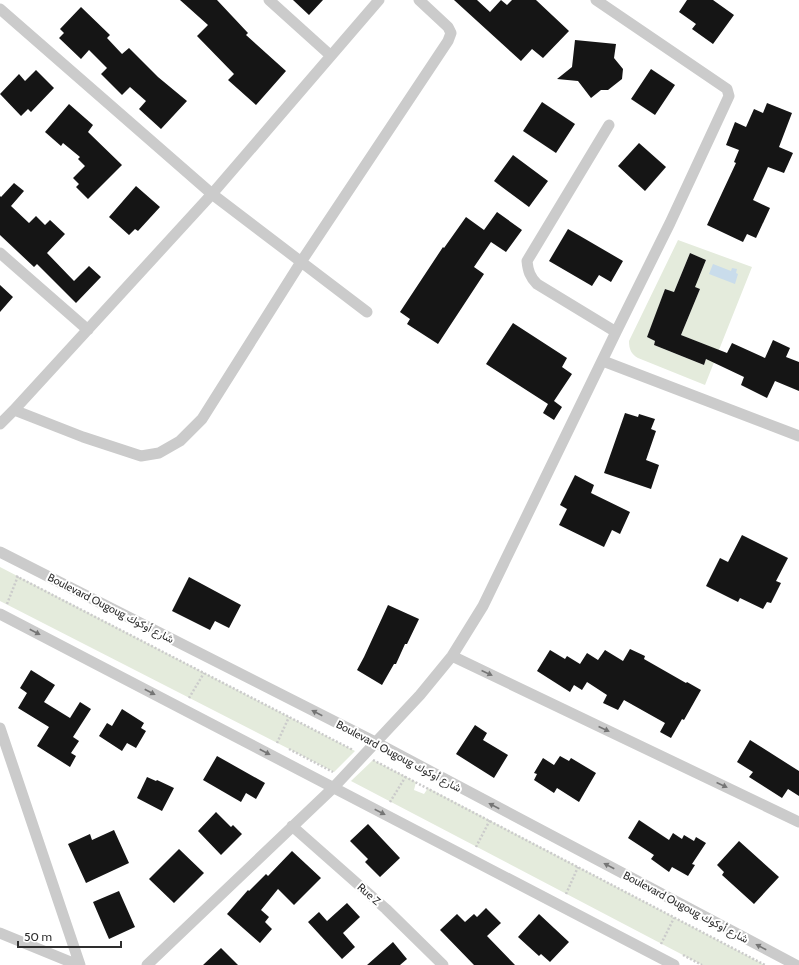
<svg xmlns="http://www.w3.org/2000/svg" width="799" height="965" font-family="Cabin,Vazirmatn,sans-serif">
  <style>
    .green { fill: #e4ebdc; fill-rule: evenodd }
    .water { fill: #c9dceb }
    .building { fill: #151515 }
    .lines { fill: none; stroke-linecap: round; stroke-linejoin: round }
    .path { stroke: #cbcbcb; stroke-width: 2.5; stroke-dasharray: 2 2; stroke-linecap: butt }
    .minor { stroke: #cbcbcb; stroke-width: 11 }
    .oneway { fill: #757575 }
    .labels { text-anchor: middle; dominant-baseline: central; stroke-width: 4; stroke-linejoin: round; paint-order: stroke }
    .street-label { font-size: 11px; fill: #2e2e2e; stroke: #fff }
  </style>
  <rect width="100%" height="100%" fill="#fff"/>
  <path class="green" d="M678 240 752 267 705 385 638 358C631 354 629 349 629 341ZM690 253 706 260 700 275 691 286 700 289 681 335 711 347 704 365 654 345 655 341 647 337 655 318 667 312 658 308 665 289 674 292Z
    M0 567 355 751 334 772 0 601Z
    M373 760 416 782 414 790 424 794 428 788 765 965H702L351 781Z"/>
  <path class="water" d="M713 264 731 271 732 268 737 269 736 273 738 274 735 284 709 274Z"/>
  <path class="building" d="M180 0H217L248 33 246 35 286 71 256 105 228 80 234 74 197 36 208 25Z
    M293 0H323L309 15Z
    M454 0H477L490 12 501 0 507 5 512 0H536L569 31 543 58 532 49 521 61Z
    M687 0H713L734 15 713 44 692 29 696 24 679 12Z
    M81 7 110 35 107 38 122 54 129 48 158 77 187 101 161 129 139 109 146 101 130 87 122 95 101 74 107 68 89 50 81 59 59 38 64 33 60 29Z
    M575 40 616 44 614 58 623 69 622 79 608 90H601L591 98 578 81 557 79 572 67Z
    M651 69 675 85 655 115 631 99Z
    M36 70 54 88 31 112 28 109 21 116 0 94 19 74 25 81Z
    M542 102 575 124 556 153 523 131Z
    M767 103 792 113 779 147 793 153 784 173 768 167 753 200 770 208 756 238 747 234 743 242 707 225 736 163 734 162 739 150 726 145 735 122 746 127 754 109 763 113Z
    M69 104 93 125 88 132 122 165 88 199 76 187 79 184 73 178 85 166 78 159 80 157 63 143 61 146 45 132Z
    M639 143 666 167 645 191 618 166Z
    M513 155 548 181 529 207 494 181Z
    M14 183 24 191 11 206 29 223 36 216 45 225 50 220 65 234 47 253 74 281 89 266 101 277 76 303 37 264 34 267 0 235V196L1 197Z
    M136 186 160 207 138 231 135 229 129 235 109 217Z
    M497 212 522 230 506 252 491 242 474 267 484 274 438 344 407 324 410 319 400 312 443 247 444 248 466 217 484 230Z
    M568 229 623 261 611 282 599 275 592 286 549 261Z
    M690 253 706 260 695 287 700 289 681 335 727 353 732 343 765 358 773 340 790 348 786 357 799 362V391L775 381 767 398 741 385 744 377 706 359 704 365 654 345 655 341 647 337 665 289 674 292Z
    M0 285 13 297 0 312Z
    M513 323 567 358 562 367 572 374 554 401 562 407 554 420 543 413 548 404 486 364Z
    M625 413 638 417 639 414 655 419 651 429 656 431 646 460 659 465 651 489 604 473Z
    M575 475 594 485 591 493 630 512 620 534 612 530 604 547 559 525 567 509 560 505Z
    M742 535 788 558 776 581 781 583 771 603 767 602 763 609 740 598 738 602 706 586 720 558 728 562Z
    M189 577 241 605 229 628 215 621 210 630 172 611Z
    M388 605 419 619 407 644H405L396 664H394L382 685 357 670 364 657Z
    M630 649 645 656 644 659 686 683 687 682 701 690 684 720 682 719 671 738 660 732 665 723 624 700 618 710 603 703 607 695 587 682 582 690 574 685 570 692 537 671 550 650 565 659 567 656 580 664 587 653 598 660 605 650 623 661Z
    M31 670 55 685 44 702 70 718 80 702 91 709 73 737 79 741 71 753 76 756 70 767 37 746 49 727 18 708 27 693 20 688Z
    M122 709 144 723 141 728 146 731 136 748 127 743 122 751 99 736 107 723 112 726Z
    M475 725 487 733 483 740 508 755 494 778 456 754Z
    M750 740 799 771V796L788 789 782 798 749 777 753 772 737 762Z
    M217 756 265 783 256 799 246 793 241 802 203 780Z
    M560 756 569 761 571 758 596 773 579 802 557 788 554 793 534 780 537 774 534 773 543 758 554 765Z
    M147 777 156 781 157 780 174 788 162 811 137 798Z
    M216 812 231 827 233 825 242 834 221 855 198 831Z
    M639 820 669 840 673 833 682 839 684 835 694 841 696 837 706 843 692 864 695 865 688 876 672 867 669 872 651 859 654 855 628 838Z
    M368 824 400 858 380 877 365 862 368 859 350 841Z
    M114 830 129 863 86 883 68 844 90 834 92 840Z
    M739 841 779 877 754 904 722 875 724 872 717 865Z
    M179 849 204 873 174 903 149 879Z
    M292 851 321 878 294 905 278 889 261 910 269 917 265 922 272 929 260 943 227 914 248 890 249 891 266 874 268 876Z
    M119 891 135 927 109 939 93 902Z
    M347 903 360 917 343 933 355 947 342 959 308 922 319 912 327 921Z
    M486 908 501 923 487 936 515 965H474L440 930 457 914 465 922 474 914 477 917Z
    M539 914 569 942 550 962 541 954 539 956 518 937Z
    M393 942 407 959 400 965H367Z
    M221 948 238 965H203Z"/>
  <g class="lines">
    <path class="path" d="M16 576 353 750
      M7 604 18 576
      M189 698 204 673
      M277 743 289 717
      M289 749 333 772
      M373 760 765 965
      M390 802 406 776
      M476 847 490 820
      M566 894 578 867
      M661 944 674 918
      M683 955 702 965"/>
    <path class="minor" d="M269 0 330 55
      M0 9 212 194 367 312
      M609 125 527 261C528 271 530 277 537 284L616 332
      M0 253 88 330
      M603 361 799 436
      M14 410 83 437 141 456 159 453 180 441 202 419 301 262 448 41 451 33 448 27 419 0
      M0 424 14 410 212 194 379 0
      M0 552 375 742 796 965
      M0 614 674 965
      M452 656 799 822
      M0 728 80 965
      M292 826 386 909 443 965
      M0 933 78 965
      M147 965 333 788 420 695 452 656 483 606 616 332 670 223 723 109 729 96 727 89 596 0"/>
  </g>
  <defs><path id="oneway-solid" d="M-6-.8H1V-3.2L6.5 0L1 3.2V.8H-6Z"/></defs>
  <g class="oneway">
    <use href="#oneway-solid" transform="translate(35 632) rotate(28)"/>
    <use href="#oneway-solid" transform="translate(487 673) rotate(25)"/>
    <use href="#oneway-solid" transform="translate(150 692) rotate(28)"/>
    <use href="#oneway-solid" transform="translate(317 713) rotate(-153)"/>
    <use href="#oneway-solid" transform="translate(604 729) rotate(25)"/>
    <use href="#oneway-solid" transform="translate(265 752) rotate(28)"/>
    <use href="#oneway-solid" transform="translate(722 785) rotate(25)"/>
    <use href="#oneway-solid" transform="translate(494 806) rotate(-152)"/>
    <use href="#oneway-solid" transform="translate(380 812) rotate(27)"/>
    <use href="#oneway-solid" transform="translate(609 866) rotate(-152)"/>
    <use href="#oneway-solid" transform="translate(761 947) rotate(-152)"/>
  </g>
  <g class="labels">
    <g class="street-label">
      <text transform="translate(111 608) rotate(27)">Boulevard Ougoug شارع أوكوك</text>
      <text transform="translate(399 756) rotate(28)">Boulevard Ougoug شارع أوكوك</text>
      <text transform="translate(369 894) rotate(41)">Rue Z</text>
      <text transform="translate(686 907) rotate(28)">Boulevard Ougoug شارع أوكوك</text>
    </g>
  </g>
  <path d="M18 941v6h103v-6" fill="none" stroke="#2e2e2e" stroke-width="2"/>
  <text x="24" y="941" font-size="12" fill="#2e2e2e" stroke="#ffffff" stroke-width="3" paint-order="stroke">50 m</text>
</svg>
